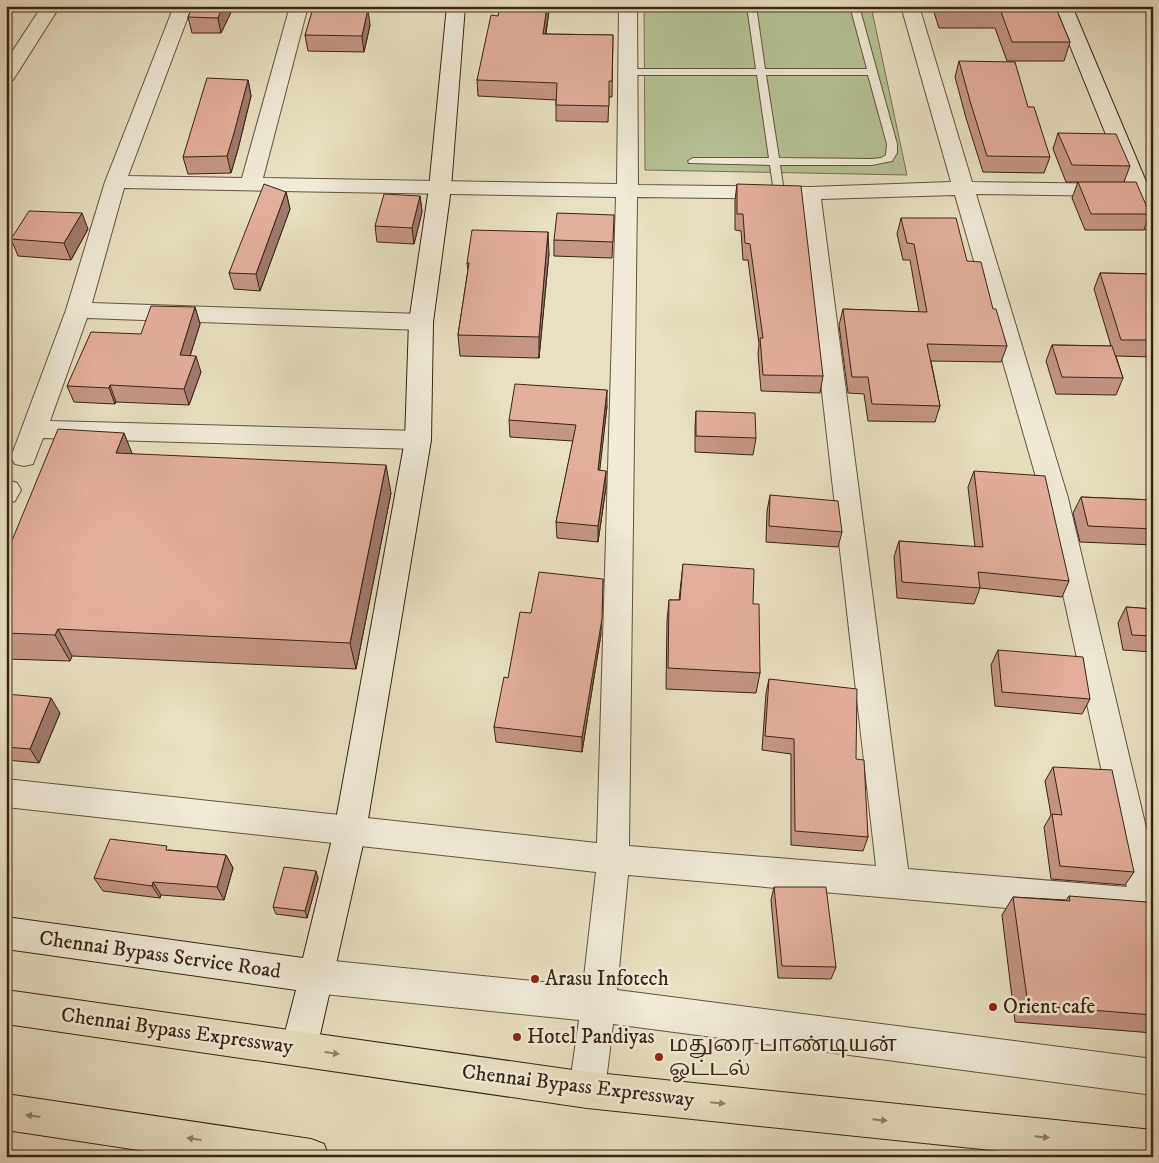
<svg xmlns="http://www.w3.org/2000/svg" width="1159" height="1163" font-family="'IM FELL DW Pica','Noto Serif Tamil',serif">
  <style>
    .green { fill: #b5c294; stroke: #787254 }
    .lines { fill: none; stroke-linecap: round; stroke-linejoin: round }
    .lane-casing { stroke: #665240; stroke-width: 2 }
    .street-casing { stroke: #665240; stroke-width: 2 }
    .secondary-casing { stroke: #3a2315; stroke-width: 2 }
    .highway-casing { stroke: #3a2315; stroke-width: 2 }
    .lane { fill: #f0ebd7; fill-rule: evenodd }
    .street { fill: #f0ebd7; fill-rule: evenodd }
    .secondary { fill: #f0ebd7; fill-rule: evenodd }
    .highway { fill: #e8e0c2; fill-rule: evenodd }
    .wall { fill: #c49686; stroke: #3a2315 }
    .shaded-wall { fill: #a07a6d; stroke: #3a2315 }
    .building { fill: #e4ae9c; stroke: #3a2315 }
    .oneway { fill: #91826c }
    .poi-dot { fill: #8f2418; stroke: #f0ebd7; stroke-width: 2 }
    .labels { text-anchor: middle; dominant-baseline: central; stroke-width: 5; stroke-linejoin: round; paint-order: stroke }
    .near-street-label { font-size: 21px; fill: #3a2315; stroke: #f0ebd7 }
    .near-poi-label { font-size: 21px; fill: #3a2315; stroke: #f0ebd7; text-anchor: start }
  </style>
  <rect width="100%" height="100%" fill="#e8e0c2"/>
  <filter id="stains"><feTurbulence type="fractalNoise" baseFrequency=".004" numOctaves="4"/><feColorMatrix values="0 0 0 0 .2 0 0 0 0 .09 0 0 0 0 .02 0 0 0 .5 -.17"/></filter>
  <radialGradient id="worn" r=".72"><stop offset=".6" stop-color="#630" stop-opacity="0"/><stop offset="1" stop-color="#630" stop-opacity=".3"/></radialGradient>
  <path class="green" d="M644 6H871L907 175 645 170Z"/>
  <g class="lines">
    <defs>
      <path id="lane" d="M747 6H756L765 69H867L850 6H859L897 144V153L892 161 872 165H780L784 192 779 195 774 192 770 165 689 163 688 161 693 158H769L757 75H633L628 72 633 69H756ZM766 75H868L887 144 886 155 881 158 872 159 779 158Z"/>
      <path id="street" d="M42 6H60L13 80 6 82V61Z
        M174 6H192L128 176 242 178 290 6H308L263 178 617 184 619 6H637L638 185 810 187 951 182 901 6H919L972 182 1113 184 1120 186 1124 190 1120 194 1113 196 976 194 1068 498 1153 857V944L1141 939 1134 919 628 875 617 990 1153 1059V1095L613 1024 605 1090 600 1103 587 1108 574 1103 569 1090 579 1020 314 993 302 988 297 976 302 964 314 959 583 986 596 872 6 807V779L597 843 616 197 124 188 92 303 421 314 429 317 433 322 429 327 421 330 87 318 50 421 418 431 427 434 431 440 427 446 418 449 43 438 33 464 24 466 15 464 11 457 66 310 105 182ZM955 195 1042 498 1127 887 908 869 821 199ZM637 197 800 199 876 866 629 846Z
        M8 480 17 483 21 490 15 501 6 504V481Z"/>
      <path id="secondary" d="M447 6H465L451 188 433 322 431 440 366 831 317 1048 311 1060 299 1066 287 1060 281 1048 296 990 6 949V917L303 958 334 831 405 440 409 322 429 188Z
        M1054 6H1072L1153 198V231L1145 229 1142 224Z"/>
      <path id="highway" d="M6 990 587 1072 1153 1130V1157H1059L587 1108 6 1024Z
        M6 1094 311 1139 324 1144 329 1157H185L6 1130Z"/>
    </defs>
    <use href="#lane" class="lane-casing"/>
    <use href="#street" class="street-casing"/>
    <use href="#secondary" class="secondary-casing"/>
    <use href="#highway" class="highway-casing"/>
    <use href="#lane" class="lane"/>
    <use href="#street" class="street"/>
    <use href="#secondary" class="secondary"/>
    <use href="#highway" class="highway"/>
  </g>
  <path class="wall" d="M193 6H234L221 33H192L188 17Z
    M932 6H1055L1070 42 1064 61H1007L995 28H939Z
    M549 11 546 34 613 35 612 97H609L608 122 556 121V100L478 96 477 80 498 16Z
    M370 25 364 52 308 51 305 35Z
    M959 61 1050 157 1044 173 983 172 966 118 955 77Z
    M248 80 251 96 238 149 231 173 188 174 183 157Z
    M1058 133 1130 166 1124 182 1150 214 1144 230H1085L1072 198 1078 182H1066L1053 149Z
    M737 184 823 376 820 393 761 391 758 354 759 344 748 260H743L741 231 735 230V200Z
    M286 192 290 209 260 291 234 289 229 273Z
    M420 196 422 212 414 244 377 242 375 226Z
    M614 215 612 258 554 256V240Z
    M901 218 967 261 993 309 1007 346 1001 362 931 361 940 406 935 422 868 421 864 394 848 393 839 325 843 309 919 312 910 260H903L897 234Z
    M88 229 71 260 18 256 11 239Z
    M549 253 539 358 460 356 458 335 468 270 467 263Z
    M1100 273 1153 274V357L1116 356 1123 378 1116 395 1056 394 1046 361 1052 345 1111 346 1094 289Z
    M195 307 200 324 190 356 201 372 189 405 116 402 115 404 74 402 67 386 141 334Z
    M607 406 599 470 606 487 598 542 557 538 556 522 573 441 510 437 509 420Z
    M696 411 756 438 753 455 695 452V427Z
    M124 433 132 454 391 493 356 669 72 656 70 661 6 659V555Z
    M974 471 1069 581 1062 597 980 588 974 604 897 598 894 557 899 541 975 547 968 487Z
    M770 495 842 532 838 547 766 542 767 511Z
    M1081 497 1153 500V545L1080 542 1073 513Z
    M683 564 753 604 760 673 756 693 666 689 667 621 669 600H679Z
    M1126 607 1153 609V652L1123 650 1118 623Z
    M601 634 582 752 496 742 494 727 508 678Z
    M998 650 1090 699 1082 714 995 706 991 665Z
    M769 679 856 759 868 837 863 851 791 845V754L762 750 766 693Z
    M6 694 60 713 39 763 6 760Z
    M1053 767 1134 872 1125 885 1051 879 1044 827 1051 815 1045 781Z
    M169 850 226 855 233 868 224 900 161 895 160 898 103 891 94 878Z
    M318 878 307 918 276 914 273 907Z
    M774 887 836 967 831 979 778 978 771 900Z
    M1069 896 1153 931V1033L1015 1022 1002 915 1013 897 1066 900Z"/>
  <path class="shaded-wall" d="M223 6H234L221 33 218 18Z
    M547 6H549V11L543 50V34Z
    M368 9 370 25 364 52 362 36Z
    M248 80 251 96 238 149 231 173 227 156Z
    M286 192 290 209 260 291 256 274Z
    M420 196 422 212 414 244 412 228Z
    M82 213 88 229 71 260 64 243Z
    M548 232 549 253 539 358V337Z
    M195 307 200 324 185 372 180 355Z
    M196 356 201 372 189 405 184 389Z
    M110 385 116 402 115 404 109 388Z
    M6 386 12 397 6 408Z
    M607 390V406L598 486V470Z
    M124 433 135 461 116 453Z
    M386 465 391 493 356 669 350 643Z
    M606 471V487L598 542V526Z
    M603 579 601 634 582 752V737Z
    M58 629 72 656 70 661 55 635Z
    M51 698 60 713 39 763 30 749Z
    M226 855 233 868 224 900 217 887Z
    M316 871 318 878 307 918 305 911Z
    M153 882 161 895 160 898 152 886Z"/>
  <path class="building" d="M193 6H223L218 18 188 17Z
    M500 6H547L543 34 613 35 612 81H609V106L556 105 557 83 477 80 491 15 498 16Z
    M943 6H1055L1070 42H1012L1000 9H944Z
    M313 8 368 9 362 36 305 35Z
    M959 61 1015 62 1028 107H1034L1050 157 987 156 970 101Z
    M207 78 248 80 234 133 227 156 183 157Z
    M1058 133 1116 134 1130 166 1072 165Z
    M1078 182H1136L1150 214H1091Z
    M264 184 286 192 256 274 229 273Z
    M737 184 801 186 823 376 763 375 760 338H763L750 244 745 243 743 214H737Z
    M384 194 420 196 412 228 375 226Z
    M29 211 82 213 64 243 11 239Z
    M557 213 614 215 613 242 554 240Z
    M901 218H956L967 261 981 262 993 309H996L1007 346 927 344 940 406 872 404 868 377H852L843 309 927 312 914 244 907 243Z
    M472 230 548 232 539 337 458 335 469 263H467Z
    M1100 273 1153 274V340H1121Z
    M151 306 195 307 180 355 196 356 184 389 110 385 109 388 67 386 91 332 141 334Z
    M1052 345 1112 346 1123 378 1062 377Z
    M515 384 607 390 598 470 606 471 598 526 556 522 576 425 509 420Z
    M696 411 755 413 756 438 696 436Z
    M58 429 124 433 116 453 386 465 350 643 58 629 55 635 6 633V555Z
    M974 471 1045 476 1069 581 978 572 980 588 902 582 899 541 983 547Z
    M770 495 838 501 842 532 769 526Z
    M1081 497 1153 500V529L1088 526Z
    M683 564 754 569 753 604H759L760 673 668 668 669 600H680Z
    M539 572 603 579 602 619 582 737 494 727 504 677 508 678 520 612 531 613Z
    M1126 607 1153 609V636L1132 635Z
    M998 650 1083 657 1090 699 1002 692Z
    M769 679 857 689 856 759 864 760 868 837 795 831 794 739 765 736Z
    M6 694 51 698 30 749 6 747Z
    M1053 767 1112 770 1134 872 1060 866 1052 814 1062 815Z
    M110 839 167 846 166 850 226 855 217 887 153 882 152 886 94 878Z
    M284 867 316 871 305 911 273 907Z
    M774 887H826L836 967 782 966Z
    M1069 896 1147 902 1153 931V1015L1028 1005 1013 897 1070 901Z"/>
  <defs><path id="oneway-solid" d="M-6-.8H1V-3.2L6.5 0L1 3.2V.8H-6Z" transform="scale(1.25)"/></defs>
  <g class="oneway">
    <use href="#oneway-solid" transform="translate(332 1053) rotate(8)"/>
    <use href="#oneway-solid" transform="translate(718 1103) rotate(6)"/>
    <use href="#oneway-solid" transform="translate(33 1116) rotate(-172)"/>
    <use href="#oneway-solid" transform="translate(880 1120) rotate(6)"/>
    <use href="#oneway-solid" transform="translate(1042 1137) rotate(6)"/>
    <use href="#oneway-solid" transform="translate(194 1139) rotate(-172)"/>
  </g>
  <g class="poi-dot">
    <circle cx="535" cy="979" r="5"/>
    <circle cx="993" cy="1007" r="5"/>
    <circle cx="517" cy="1037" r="5"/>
    <circle cx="659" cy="1057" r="5"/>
  </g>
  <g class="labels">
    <g class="near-street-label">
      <text transform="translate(160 955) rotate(8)">Chennai Bypass Service Road</text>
      <text transform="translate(177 1031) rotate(8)">Chennai Bypass Expressway</text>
      <text transform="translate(578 1086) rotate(7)">Chennai Bypass Expressway</text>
    </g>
    <g class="near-poi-label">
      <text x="545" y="979">Arasu Infotech</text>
      <text x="1003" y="1007">Orient cafe</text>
      <text x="527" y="1037">Hotel Pandiyas</text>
      <text x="669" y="1045">மதுரை பாண்டியன்<tspan x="669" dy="24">ஓட்டல்</tspan></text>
    </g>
  </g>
  <rect width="1159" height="1163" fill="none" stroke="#e8e0c2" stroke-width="25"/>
  <rect x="8" y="8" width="1144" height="1148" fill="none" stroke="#3a2315" stroke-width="2.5"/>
  <rect x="12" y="12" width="1134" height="1138" fill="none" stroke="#3a2315"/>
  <rect width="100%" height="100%" filter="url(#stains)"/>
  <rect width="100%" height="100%" fill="url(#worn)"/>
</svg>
